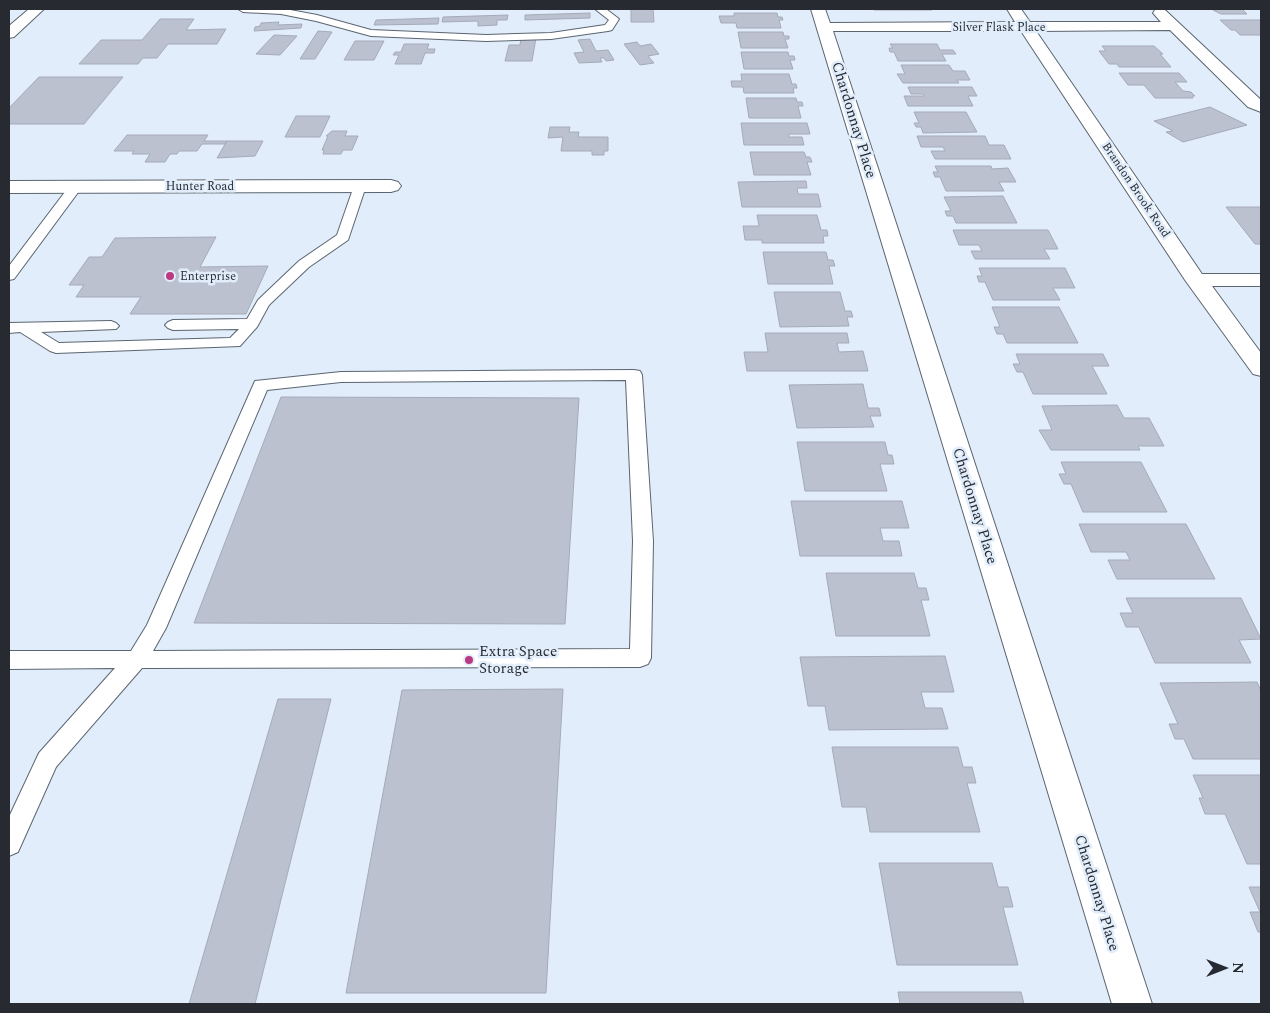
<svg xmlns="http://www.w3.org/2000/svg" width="1270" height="1013" font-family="Spectral,serif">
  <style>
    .building { fill: #bcc1d0; stroke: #a5aab9 }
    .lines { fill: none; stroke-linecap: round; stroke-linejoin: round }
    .lane-casing { stroke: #5b6570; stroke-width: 2 }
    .street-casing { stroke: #5b6570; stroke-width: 2 }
    .highway-casing { stroke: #5b6570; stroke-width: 2 }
    .lane { fill: #fff; fill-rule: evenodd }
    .street { fill: #fff; fill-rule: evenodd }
    .highway { fill: #fff; fill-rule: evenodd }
    .poi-dot { fill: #bb3982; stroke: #e1edfb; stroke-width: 2 }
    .labels { text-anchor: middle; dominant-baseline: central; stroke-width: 5; stroke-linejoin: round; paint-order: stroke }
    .far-street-label { font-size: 12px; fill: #272b31; stroke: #e1edfb }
    .far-poi-label { font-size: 12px; fill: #272b31; stroke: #e1edfb; text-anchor: start }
    .street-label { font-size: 15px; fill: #272b31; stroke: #e1edfb }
    .poi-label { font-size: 15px; fill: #272b31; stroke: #e1edfb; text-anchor: start }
  </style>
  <rect width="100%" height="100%" fill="#e1edfb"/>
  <path class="building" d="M631 9H653L654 22H631Z
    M874 9H932V10H874Z
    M1216 9H1258H1242L1247 14H1221L1213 10H1217Z
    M590 13V18L525 20V15Z
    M734 13H777L778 17H782L783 20H779L781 28H737L736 23H721L719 16H734Z
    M508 15 507 20H497V25L478 26V21L442 22 443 17Z
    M439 18 438 24 374 25 376 20Z
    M160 19H194L186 30 226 29 217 44H168L157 58H143L138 64H79L101 40H142Z
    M1220 20H1261V35H1240L1235 30H1231Z
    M279 22 278 25 302 24 301 28 254 31 255 27 260 26 261 23Z
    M318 31 332 32 315 59H300Z
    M738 32H783L784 36H789V39H785L788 48H741Z
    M274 35 297 36 280 55 256 54Z
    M521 38H536L532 61H505L509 45H520Z
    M590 39 596 51 608 50 614 60 606 61 604 58H600L602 62 579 63 574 53 584 52 578 40Z
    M355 41H384L374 60H344Z
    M637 42 640 46 651 44 659 54 648 56 654 63 640 65 624 44Z
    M404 44H429L427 49H435L434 53H425L421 64H395L399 55H393L395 52H401Z
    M890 44H937L940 50H953L956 54H942L946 61H898L894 52H890L889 48H893Z
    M1102 46H1154L1163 54H1160L1171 67H1119L1117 64H1109L1099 51H1106Z
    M741 52H788L789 56H794L795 60H790L793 69H744Z
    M901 65H949L953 71H965L970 80H957L959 83H903L897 74H905Z
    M1119 73H1179L1187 82H1175L1183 91 1191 92 1195 96H1192L1193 98H1155L1144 85H1128Z
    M741 74H789L792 84H796L797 88H793L794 93H744L743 87H732L731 81H742Z
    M39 77H123L84 124H9V108Z
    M908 87H972L977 96H968L973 106H908L904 96H924L923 94H911Z
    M746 98H796L797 102H802L803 106H798L801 118H749Z
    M1210 107 1247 125 1183 142 1166 132 1173 131 1154 121Z
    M914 112H966L977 132 923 133 921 127H916L914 123H919Z
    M296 116H330L320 137H285Z
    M741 123H807L810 134H789V137H802L804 145H744Z
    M550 127H570L569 132H579L578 137H608V151H604V155H592V151H561L563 137 548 138Z
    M332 131H347L345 136H358L352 150H343L341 154H323L324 150H322L328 136H326Z
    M127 135H208L204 141H227L225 144H202L197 151H179L177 154H170L165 162H145L150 154H132L134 151H114Z
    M917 136H985L989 145H1004L1011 159H935L931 151H945L943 147H921Z
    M227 141H263L255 156 217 158Z
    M750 152H804L806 157H810L812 162H807L811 175H754Z
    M935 166H991L992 169 1008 168 1016 182H999L1004 191H946L940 177H935L933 172H938Z
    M806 181 807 188H797L798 194H818L821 207H742L738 182Z
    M1003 196 1017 223H956L953 216H947L945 211H951L944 197Z
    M1226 207H1261V244H1255Z
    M757 215H817L821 230H827L828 236H823L824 243H762V240H745L743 226H759Z
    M953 230H1048L1058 249H1044L1050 259H975L971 251H982L979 245H959Z
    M216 237 200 267 268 266 246 314H130L141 297H76L84 285H69L89 257H102L115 238Z
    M763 252H826L828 260H833L835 266H829L833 284H768Z
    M979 268H1065L1075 288H1053L1060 300H993L985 282H979L977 276H982Z
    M774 292H840L845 311H851L853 317H847L849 326 780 327Z
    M992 307H1059L1078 343H1007L1003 334H997L994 327H1000Z
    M765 333H847L849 343H837L839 352 863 351 868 371H747L744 352H768Z
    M1016 354H1103L1109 366H1092L1107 394H1033L1023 372H1017L1013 364H1020Z
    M863 384 868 408H879L881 416H870L874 427 797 428 789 385Z
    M281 397 579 398 565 624 194 623Z
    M1117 405 1124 418H1149L1164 446H1138L1140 450H1051L1039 430H1052L1042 406Z
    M797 442H885L888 455H892L894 464H880L887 491H805Z
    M1061 462H1141L1167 512H1083L1071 484H1064L1059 474H1066Z
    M791 501H902L909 528H880L883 541H899L902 556H800Z
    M1079 524H1186L1215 579H1117L1108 560H1130L1126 552H1091Z
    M826 573H914L918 588H926L929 600H921L930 636H836Z
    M1126 598H1241L1261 639 1239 640 1251 663H1155L1139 627H1126L1120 613H1133Z
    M945 656 954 692H921L925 708H942L948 729 829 730 825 706H808L800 657Z
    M1257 682 1261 691V759H1193L1184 739H1175L1169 724H1178L1160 683Z
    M563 689 546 993H346L402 690Z
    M278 699H331L255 1004H189Z
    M832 747H958L963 767H972L976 783H967L980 832H870L866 807H842Z
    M1193 775H1261V864H1247L1225 814H1205L1199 798H1203Z
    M879 863H992L998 887H1008L1013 907H1003L1018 965H897Z
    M1249 887H1261V932H1258L1250 912H1260Z
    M898 992H1021L1024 1004H900Z"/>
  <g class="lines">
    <defs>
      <path id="lane" d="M238 9H285L317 15 371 30 486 35 551 33 605 25 609 20 595 9H606L619 19 612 30 608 31 551 39 486 41 371 36 316 21 281 14 243 12Z
        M360 182 366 186 348 240 309 267 269 305 257 327 240 346 56 353 50 351 20 332 9 333V323L111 321 116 323 119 326 116 329 41 332 59 343 230 338 239 329 173 330 168 328 165 325 168 322 173 320 247 319 258 300 299 261 337 235 354 186Z
        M76 183 82 187 14 279 9 280V266L71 184Z
        M634 370 640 371 642 375 653 541 651 658 648 664 640 667 142 668 56 767 18 852 9 856V817L39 753 115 668 9 669V651H131L147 625 255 381 341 372ZM626 380 633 541 630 649 153 651 166 628 267 390 341 382Z"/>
      <path id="street" d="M811 9H825L830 23 1015 22 1007 9H1021L1030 22H1161L1153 13 1155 10H1165L1261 100V112L1248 107 1170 30 1036 31 1202 274H1261V286H1212L1261 353V376L1253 374 1185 280 1021 31H833L1152 1004H1112Z
        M391 180 398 182 401 186 398 190 391 192 9 193V181Z"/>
      <path id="highway" d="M29 9H44L14 37 9 38V26Z"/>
    </defs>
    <use href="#lane" class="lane-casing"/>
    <use href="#street" class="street-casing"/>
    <use href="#highway" class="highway-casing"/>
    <use href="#lane" class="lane"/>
    <use href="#street" class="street"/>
    <use href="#highway" class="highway"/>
  </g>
  <g class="poi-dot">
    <circle cx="170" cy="276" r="5"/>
    <circle cx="469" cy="660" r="5"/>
  </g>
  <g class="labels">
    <g class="far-street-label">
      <text x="999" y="27">Silver Flask Place</text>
      <text x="200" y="186">Hunter Road</text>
      <text transform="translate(1136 190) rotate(56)">Brandon Brook Road</text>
    </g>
    <g class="far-poi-label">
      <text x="180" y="276">Enterprise</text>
    </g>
    <g class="street-label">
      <text transform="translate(854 120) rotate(73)">Chardonnay Place</text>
      <text transform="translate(975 506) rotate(73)">Chardonnay Place</text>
      <text transform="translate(1097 893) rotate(73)">Chardonnay Place</text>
    </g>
    <g class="poi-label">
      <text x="479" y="651">Extra Space<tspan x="479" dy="17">Storage</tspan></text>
    </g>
  </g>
  <rect width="1270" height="1013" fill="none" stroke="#272b31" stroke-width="20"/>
  <g transform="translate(1225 968) rotate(90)" stroke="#e1edfb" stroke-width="4" paint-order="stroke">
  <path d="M0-4L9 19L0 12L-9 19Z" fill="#272b31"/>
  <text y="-8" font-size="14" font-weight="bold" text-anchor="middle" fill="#272b31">N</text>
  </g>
</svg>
